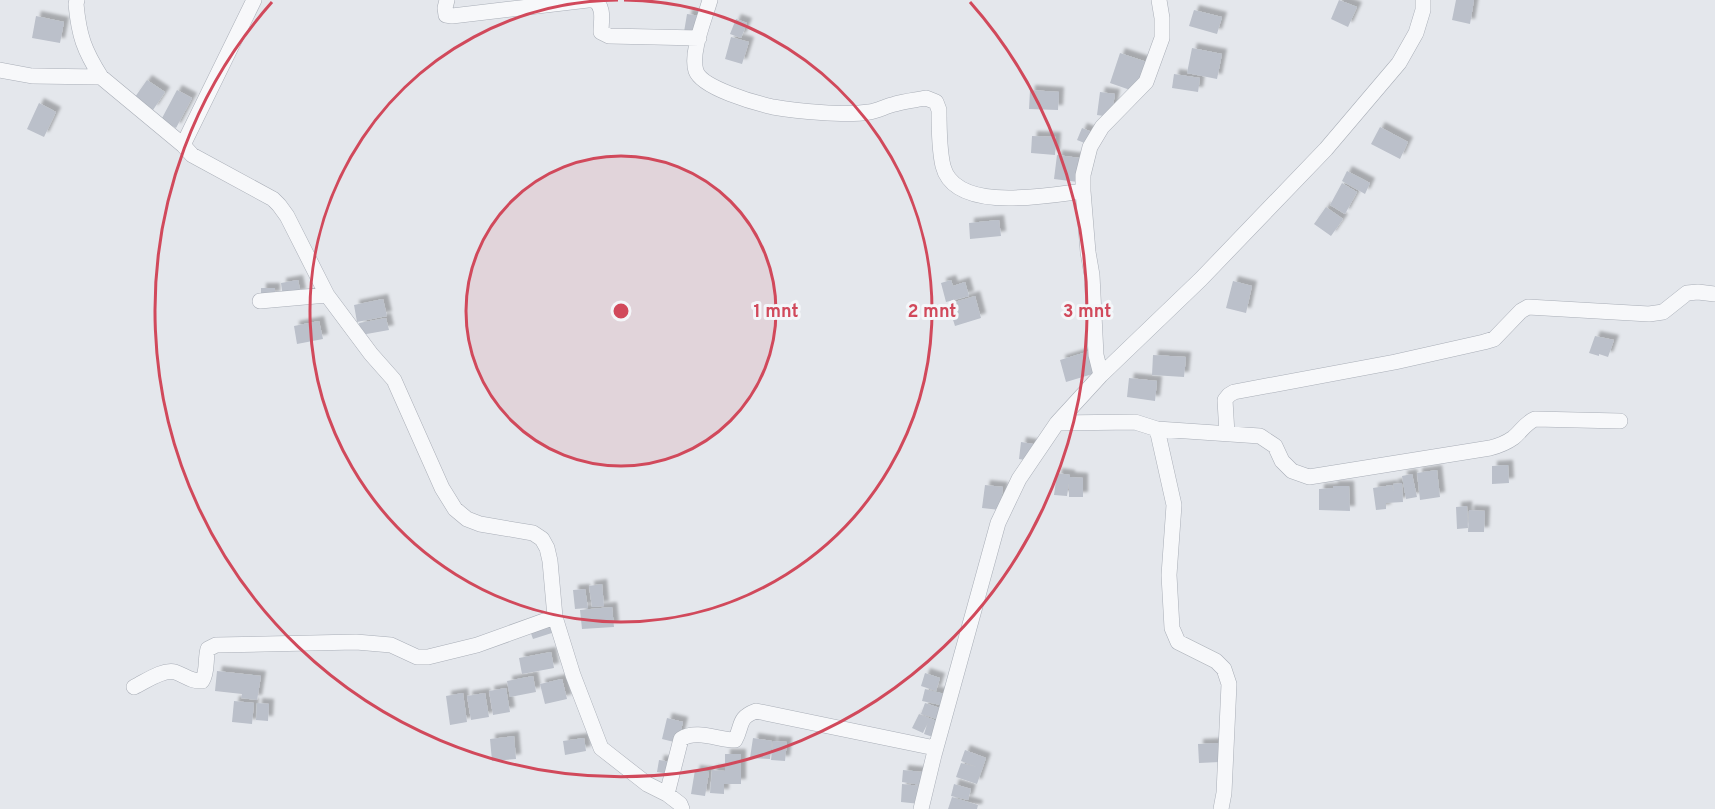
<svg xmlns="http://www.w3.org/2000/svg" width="1715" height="809" font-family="Overpass,sans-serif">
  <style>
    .building { fill: #bbc0ca; filter: url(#shadow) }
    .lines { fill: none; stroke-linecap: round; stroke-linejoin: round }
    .street-casing { stroke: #a9aeb7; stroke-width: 16 }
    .street { stroke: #f7f8fa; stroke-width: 15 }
    .ring { fill: none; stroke: #d1495b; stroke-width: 3 }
    .centre { fill: #d1495b; stroke: #f4f6f9; stroke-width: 3 }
    .ring-label { font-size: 18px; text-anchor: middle; font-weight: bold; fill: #d1495b; stroke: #f4f6f9; stroke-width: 6; stroke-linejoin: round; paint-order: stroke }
  </style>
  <defs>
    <filter id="shadow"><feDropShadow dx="5" dy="-5" stdDeviation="1.5" flood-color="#0004"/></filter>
  </defs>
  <rect width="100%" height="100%" fill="#e4e7ec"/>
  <path class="building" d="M1339 0 1357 7 1348 27 1331 19Z
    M1456 0H1474L1470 24 1452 20Z
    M1194 10 1222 17 1217 34 1189 26Z
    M687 14 701 16 699 34 684 32Z
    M36 16 64 22 60 43 32 38Z
    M736 19 747 23 741 38 730 34Z
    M731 37 749 42 742 64 725 59Z
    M1192 48 1222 54 1217 79 1187 73Z
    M1120 53 1147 62 1136 92 1110 83Z
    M1174 74 1200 78 1198 92 1172 88Z
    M147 80 165 92 153 110 135 97Z
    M177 90 192 98 176 128 161 120Z
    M1030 90 1059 92 1058 110 1029 109Z
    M1100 92 1115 94 1111 117 1097 115Z
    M39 103 56 112 44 137 27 129Z
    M1380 127 1408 142 1400 159 1371 144Z
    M1082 128 1097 134 1092 146 1077 140Z
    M1032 136 1056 137 1055 155 1031 153Z
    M1057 155 1080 158 1078 182 1054 179Z
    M1347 171 1370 183 1365 194 1342 181Z
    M1342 183 1357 192 1345 214 1330 205Z
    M1326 207 1343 219 1331 236 1314 224Z
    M999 220 1001 236 970 239 969 223Z
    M298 280 301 294 283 297 281 283Z
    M951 280 953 286 965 282 969 296 946 302 941 283Z
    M1233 281 1252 286 1246 313 1226 308Z
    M261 288H275V296H261Z
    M975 296 981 318 955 326 948 304Z
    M383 299 387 316 357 322 354 305Z
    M386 318 389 330 361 335 359 323Z
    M319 321 323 339 297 344 294 326Z
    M1595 336 1614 340 1608 357 1599 354V356L1589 353Z
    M1090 351 1096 373 1066 382 1060 360Z
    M1153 355 1186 357 1184 377 1152 375Z
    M1129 378 1157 381 1155 401 1127 397Z
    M1021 442 1033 444 1031 461 1019 459Z
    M1508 465 1509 483 1492 484V466Z
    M1437 470 1440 497 1420 500 1417 473Z
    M1057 473 1070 475V477L1083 478V497H1069V482L1067 496 1054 495Z
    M1412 474 1417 497 1406 499 1402 476Z
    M1402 483 1403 502 1386 503V509L1376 510 1373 488 1392 485 1394 493 1393 484Z
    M985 485 1003 487 1000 510 982 508Z
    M1333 486H1349L1350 511 1319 510V489L1333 488Z
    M1467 506 1468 528 1457 529 1456 507Z
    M1469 510 1485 511 1484 532H1468Z
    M602 584 604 606 592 607 589 586Z
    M585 589 588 608 575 609 573 590Z
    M612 607 614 627 582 629 580 610Z
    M551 620 555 632 533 639 529 628Z
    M551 652 554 668 522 674 519 658Z
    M217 671 261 676 257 700 241 698 242 694 215 691Z
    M925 673 940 678 936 691 921 686Z
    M533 676 536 692 510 697 507 681Z
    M562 679 567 699 545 704 540 684Z
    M506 688 510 712 493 715 489 691Z
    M925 689 948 695 945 706 922 701Z
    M463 693 467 722 450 725 446 696Z
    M485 693 489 717 471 720 467 696Z
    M234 701 254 703 252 724 232 722Z
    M257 703 269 704 268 721 256 720Z
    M925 703 943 709 940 720 921 714Z
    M919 714 942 723 936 738 924 734 928 722 923 733 912 728Z
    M667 718 683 722 678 743 662 739Z
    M514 736 516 759 492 761 490 739Z
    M584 738 586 751 565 755 563 741Z
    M753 738 772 741 770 759 750 758Z
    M773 741 787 742 785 761 771 760Z
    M1219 743 1220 762 1199 763 1198 744Z
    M965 750 986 758 977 784 956 777 961 763 977 767 961 761Z
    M725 754H741V784H724V794L710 793 712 770 725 771Z
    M659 760 672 762 670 774 657 772Z
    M695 770 709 772 705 796 691 794Z
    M903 770 922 772 921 785 902 782Z
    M902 784 921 786 920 804 901 802Z
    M954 784 971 789 968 800 951 796Z
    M952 797 978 805 977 809H948Z"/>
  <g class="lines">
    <defs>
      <path id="street" d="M77 0 76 4C79 36 84 50 101 77
        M447 0 445 8 446 15 452 16 588 0
        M594 0C605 7 601 21 601 32L609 36 699 38
        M710 0C705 18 690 53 696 71 702 88 755 103 773 107 796 111 846 116 869 112 877 111 886 106 895 104 905 101 916 100 926 98L936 102 939 110C939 128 939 149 943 166 955 214 1049 195 1083 191
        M0 70 32 76 101 77 183 145 192 155 273 199 279 205 287 216 327 295 371 354 394 380 442 488 455 509 467 519 480 524 533 533 542 539 547 548 550 561 555 617 573 675 601 748 647 784 667 794 680 804 682 809
        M183 145 254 0
        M260 301 327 295
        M1101 375 1201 279 1326 149 1399 63 1416 33 1423 10V0
        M1057 423 1135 422 1157 429 1260 436 1275 446 1282 461 1292 471 1309 477 1490 448C1498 446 1506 443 1513 438 1521 432 1525 423 1535 419L1620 421
        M1157 429 1174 505 1169 575 1172 628 1178 642 1216 661 1224 669 1229 684 1224 793 1221 809
        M1227 434 1225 400 1229 395 1234 392 1395 362 1484 342 1494 339 1521 311 1528 307 1649 314 1663 312 1687 293 1698 292 1715 294
        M134 687C145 682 162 669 175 672 184 675 192 682 202 681 208 672 205 659 208 649L216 645 356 642 391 645 417 657H428L477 645 555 617
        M667 794 681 739C696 729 719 740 735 740 743 726 737 718 756 711L935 748
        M921 809 934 755 998 523 1019 479 1057 423 1101 375 1096 355 1092 275 1088 252 1083 191V175L1090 147 1102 127 1146 82 1162 38V18L1159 0"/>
    </defs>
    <use href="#street" class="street-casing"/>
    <use href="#street" class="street"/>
  </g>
  <circle cx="621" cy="311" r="155" fill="#d1495b" fill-opacity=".12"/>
  <g class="ring">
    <circle cx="621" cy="311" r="155"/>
    <path d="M624 0A311 311 0 1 1 618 0"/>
    <path d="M970 2A466 466 0 1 1 272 2"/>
  </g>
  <circle cx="621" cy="311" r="9" class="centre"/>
  <g class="ring-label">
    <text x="776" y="317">1 mnt</text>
    <text x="932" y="317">2 mnt</text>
    <text x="1087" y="317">3 mnt</text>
  </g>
</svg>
